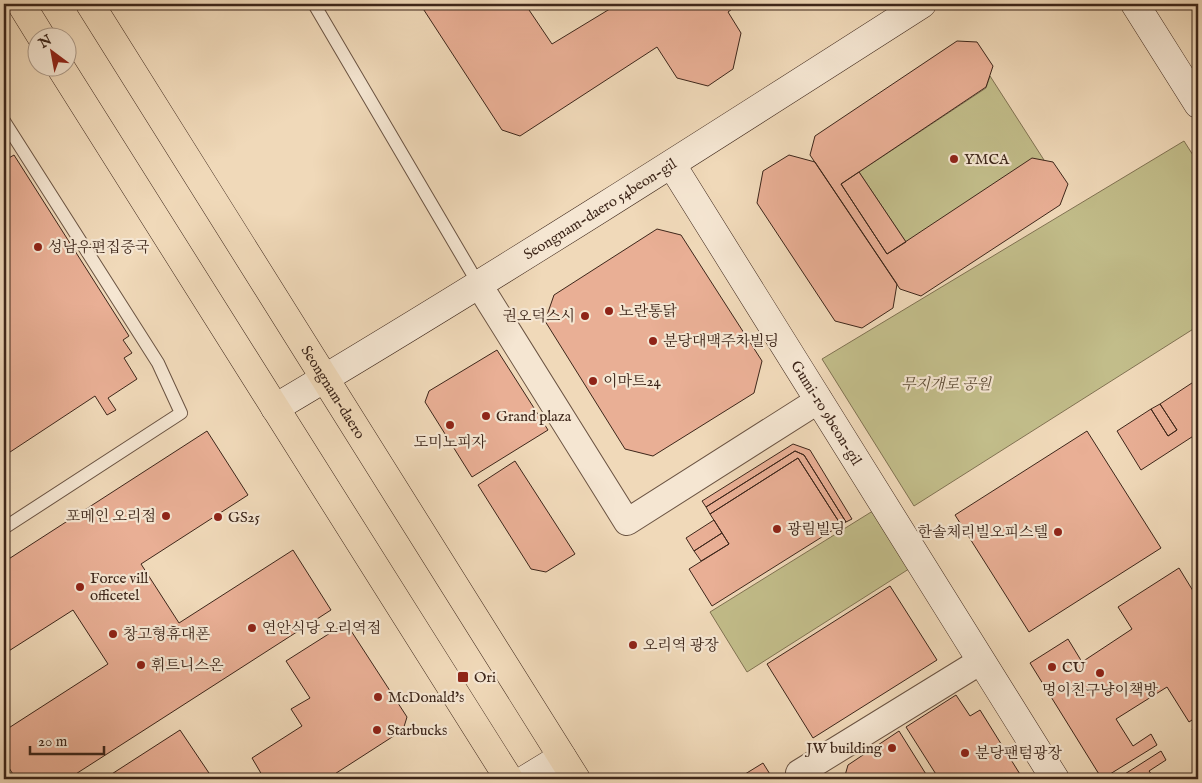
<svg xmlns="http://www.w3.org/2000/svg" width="1202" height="783" font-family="'IM FELL English','Noto Serif KR',serif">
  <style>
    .green { fill: #c2bd8a; stroke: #807252 }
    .building { fill: #e9af95; stroke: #3d261a }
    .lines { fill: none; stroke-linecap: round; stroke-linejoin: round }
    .lane-casing { stroke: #6a5342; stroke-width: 14 }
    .street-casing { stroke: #6a5342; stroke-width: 28 }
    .secondary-casing { stroke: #3d261a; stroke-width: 29 }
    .primary-casing { stroke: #3d261a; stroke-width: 29 }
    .lane { stroke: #f5e6d2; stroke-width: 12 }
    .street { stroke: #f5e6d2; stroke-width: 26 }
    .secondary { stroke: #f5e6d2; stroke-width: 28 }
    .primary { stroke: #f0d9b9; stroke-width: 28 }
    .poi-dot { fill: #8f2418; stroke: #f5e6d2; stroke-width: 2 }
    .labels { text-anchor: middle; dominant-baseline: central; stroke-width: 4.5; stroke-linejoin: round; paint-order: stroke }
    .poi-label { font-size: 15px; fill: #3d261a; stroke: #f5e6d2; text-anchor: start }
    .street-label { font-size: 15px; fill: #3d261a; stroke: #f5e6d2 }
    .park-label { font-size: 15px; font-style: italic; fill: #5e4c36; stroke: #f5e6d2 }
  </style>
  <rect width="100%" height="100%" fill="#f0d9b9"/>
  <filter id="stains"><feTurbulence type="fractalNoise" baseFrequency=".004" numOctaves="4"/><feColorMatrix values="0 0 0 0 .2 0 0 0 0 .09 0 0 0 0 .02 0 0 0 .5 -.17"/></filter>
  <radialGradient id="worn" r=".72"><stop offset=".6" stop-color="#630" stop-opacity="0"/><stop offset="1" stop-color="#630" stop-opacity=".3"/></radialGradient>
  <path class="green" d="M990 76 1044 160 906 242 859 172 986 88Z
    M1184 141 1198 163V326L914 506 822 359Z
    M876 509 912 567 747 672 710 612Z"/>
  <path class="building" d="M420 4H525L552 44 618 4H739L728 12 741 33 733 69 708 86 677 78 657 47 520 136 502 130Z
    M957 41 977 42 993 66 986 87 841 184 887 254 1032 158 1053 162 1068 184 1060 205 921 296 900 289 810 155 815 136Z
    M4 154 7 159 14 155 129 336 123 340 132 353 124 358 137 379 108 398 116 410 107 415 95 396 4 456Z
    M789 155 815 162 897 284 893 308 862 328 835 321 757 203 763 171Z
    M859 172 906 242 887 254 841 184Z
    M657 229 681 235 762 361 754 393 653 456 625 449 545 321 554 295Z
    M497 350 548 430 472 477 425 402 429 391Z
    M1198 379V433L1141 470 1117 431 1151 409 1168 436 1177 430 1160 404Z
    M1160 404 1177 430 1168 436 1151 409Z
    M207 431 248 495 141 564 179 623 293 550 331 610 68 779H16L4 760V731L108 664 73 610 4 654V562Z
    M1087 431 1161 548 1029 632 955 515Z
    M793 444 810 450 852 519 846 522 804 455 795 451 706 507 702 501Z
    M795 451 804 455 846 522 841 525 798 458 710 514 706 507Z
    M798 458 841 525 712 606 689 569 729 544 710 514Z
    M515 461 575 554 546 572 531 569 478 485Z
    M714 520 722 533 694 551 686 538Z
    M722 533 729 544 701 561 694 551Z
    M1179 568 1198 599V716L1189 722 1167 687 1116 719 1133 746 1151 734 1157 745 1102 779 1030 663 1068 639 1082 662 1132 629 1118 607Z
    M890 586 937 660 813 738 767 664Z
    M346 623 407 717 403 730 327 779H255L262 775 252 758 302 726 291 709 310 698 286 661Z
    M956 695 970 716 980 710 1023 779H939L906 727Z
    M1198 725V739L1192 729Z
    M180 730 213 779H104Z
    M899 731 929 779H844L848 765Z
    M1161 751 1166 760 1149 771 1155 779H1117Z
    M763 763 773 779H737Z"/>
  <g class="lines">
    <defs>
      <path id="lane" d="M314 4 479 285
        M4 121 158 363 181 413 4 528"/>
      <path id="street" d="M479 285 627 522 819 400
        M802 779 799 773 981 661"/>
      <g id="secondary">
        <path d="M1135 4 1198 104"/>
        <path id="s1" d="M672 165 1055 779"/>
        <path id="s2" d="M275 408C494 278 708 141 922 4"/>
        <path d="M526 779 562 757"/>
      </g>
      <g id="primary">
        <path d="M21 4 42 38"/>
        <path id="s3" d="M90 4 576 779"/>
        <path d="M61 68 509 779"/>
      </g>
    </defs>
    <use href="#lane" class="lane-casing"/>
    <use href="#street" class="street-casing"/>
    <use href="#secondary" class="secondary-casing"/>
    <use href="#primary" class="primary-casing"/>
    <use href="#lane" class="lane"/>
    <use href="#street" class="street"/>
    <use href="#secondary" class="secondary"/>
    <use href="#primary" class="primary"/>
  </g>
  <g class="poi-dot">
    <circle cx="954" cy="159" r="5"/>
    <circle cx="38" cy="247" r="5"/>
    <circle cx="609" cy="311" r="5"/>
    <circle cx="585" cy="316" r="5"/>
    <circle cx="653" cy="341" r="5"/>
    <circle cx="593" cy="381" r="5"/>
    <circle cx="486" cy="416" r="5"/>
    <circle cx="450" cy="425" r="5"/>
    <circle cx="166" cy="516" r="5"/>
    <circle cx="218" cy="517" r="5"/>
    <circle cx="777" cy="529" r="5"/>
    <circle cx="1058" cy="532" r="5"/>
    <circle cx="80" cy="587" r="5"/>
    <circle cx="252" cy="628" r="5"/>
    <circle cx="113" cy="634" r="5"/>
    <circle cx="633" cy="645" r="5"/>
    <circle cx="141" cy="665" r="5"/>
    <circle cx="1052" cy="667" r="5"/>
    <circle cx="1100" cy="673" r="5"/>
    <rect x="457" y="671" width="12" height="12" rx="2.5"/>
    <circle cx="378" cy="697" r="5"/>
    <circle cx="377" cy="730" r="5"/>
    <circle cx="892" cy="748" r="5"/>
    <circle cx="965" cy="753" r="5"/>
  </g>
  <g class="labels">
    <g class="poi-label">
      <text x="964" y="159">YMCA</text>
      <text x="48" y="247">성남우편집중국</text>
      <text x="619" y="311">노란통닭</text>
      <text x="575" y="316" text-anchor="end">권오덕스시</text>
      <text x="663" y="341">분당대맥주차빌딩</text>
      <text x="603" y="381">이마트24</text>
      <text x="496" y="416">Grand plaza</text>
      <text x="450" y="442" text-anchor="middle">도미노피자</text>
      <text x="156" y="516" text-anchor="end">포메인 오리점</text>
      <text x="228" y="517">GS25</text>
      <text x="787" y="529">광림빌딩</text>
      <text x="1048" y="532" text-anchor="end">한솔체리빌오피스텔</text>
      <text x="90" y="578">Force vill<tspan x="90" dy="17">officetel</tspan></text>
      <text x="262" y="628">연안식당 오리역점</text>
      <text x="123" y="634">창고형휴대폰</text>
      <text x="643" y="645">오리역 광장</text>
      <text x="151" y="665">휘트니스온</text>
      <text x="1062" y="667">CU</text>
      <text x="474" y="677">Ori</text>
      <text x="1100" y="690" text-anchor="middle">멍이친구냥이책방</text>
      <text x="388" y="697">McDonald's</text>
      <text x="387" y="730">Starbucks</text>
      <text x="882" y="748" text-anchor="end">JW building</text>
      <text x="975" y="753">분당팬텀광장</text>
    </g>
    <g class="street-label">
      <text stroke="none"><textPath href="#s2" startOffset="381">Seongnam-daero 54beon-gil</textPath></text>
      <text stroke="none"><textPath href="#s3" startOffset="458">Seongnam-daero</textPath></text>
      <text stroke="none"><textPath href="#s1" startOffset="292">Gumi-ro 9beon-gil</textPath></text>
    </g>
    <g class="park-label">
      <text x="946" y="384">무지개로 공원</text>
    </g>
  </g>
  <rect width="1202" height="783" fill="none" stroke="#f0d9b9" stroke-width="20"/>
  <rect x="5" y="5" width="1192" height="773" fill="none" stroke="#3d261a" stroke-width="2.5"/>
  <rect x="10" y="10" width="1182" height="763" fill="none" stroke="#3d261a"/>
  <g transform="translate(52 52) rotate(328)"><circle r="24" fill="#f5e6d2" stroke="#ab9988"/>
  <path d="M0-4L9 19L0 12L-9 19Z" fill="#8f2418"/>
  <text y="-8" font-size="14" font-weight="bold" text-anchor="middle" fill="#3d261a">N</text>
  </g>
  <path d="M30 746v8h74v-8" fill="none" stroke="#3d261a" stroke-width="2.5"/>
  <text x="38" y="746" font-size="15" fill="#3d261a" stroke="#f5e6d2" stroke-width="4" paint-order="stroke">20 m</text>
  <rect width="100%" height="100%" filter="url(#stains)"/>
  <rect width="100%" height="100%" fill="url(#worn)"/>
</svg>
